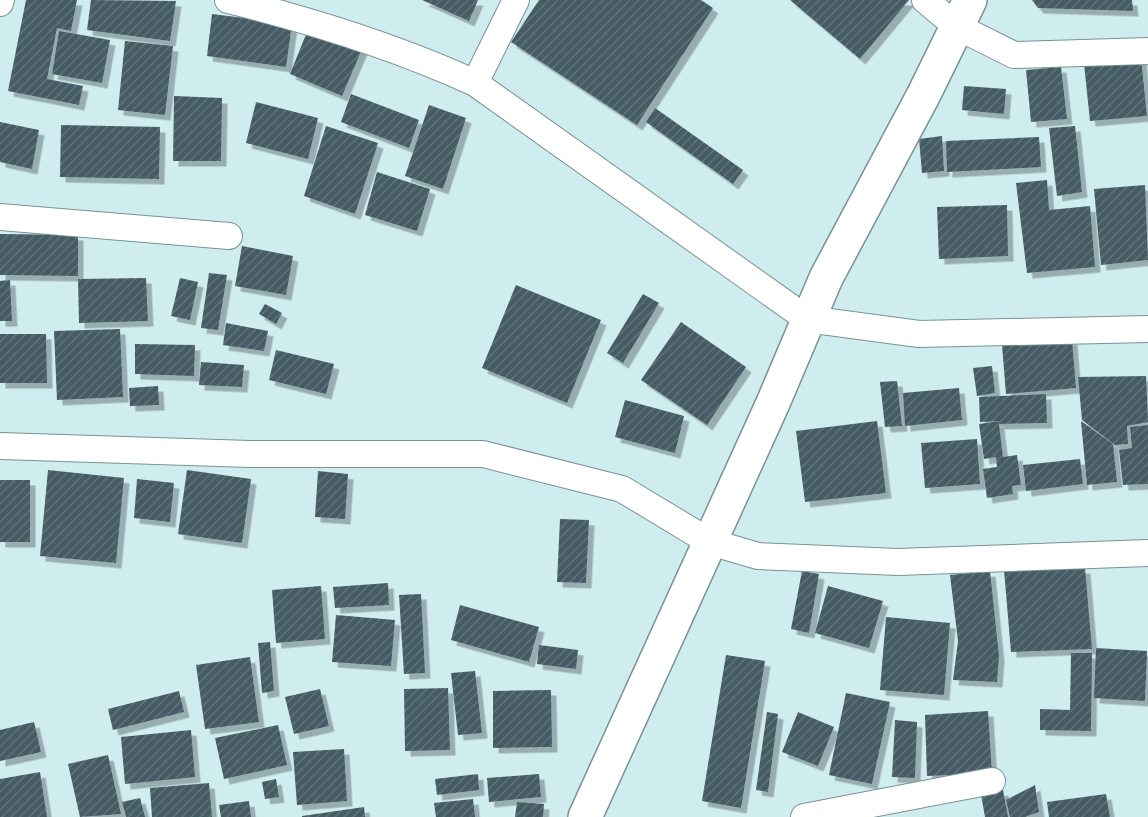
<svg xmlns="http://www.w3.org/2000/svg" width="1148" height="817" font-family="'Fira Sans Condensed',sans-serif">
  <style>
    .building { fill: url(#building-hatch); filter: url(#shadow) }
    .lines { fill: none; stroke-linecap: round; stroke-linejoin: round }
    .street-casing { stroke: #789395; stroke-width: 28 }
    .secondary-casing { stroke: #789395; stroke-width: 36 }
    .street { stroke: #fff; stroke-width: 26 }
    .secondary { stroke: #fff; stroke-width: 33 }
  </style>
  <defs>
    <pattern id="building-hatch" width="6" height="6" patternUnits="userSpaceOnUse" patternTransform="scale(1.5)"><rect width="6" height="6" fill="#455b65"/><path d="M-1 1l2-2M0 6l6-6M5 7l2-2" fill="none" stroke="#61737a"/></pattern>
    <filter id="shadow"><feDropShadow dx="5.5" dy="5.5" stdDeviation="0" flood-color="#0004"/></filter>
  </defs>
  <rect width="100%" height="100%" fill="#cfecef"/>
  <path class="building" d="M26 0H77L71 31 57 28 47 79 83 86 79 105 8 91Z
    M91 0 176 1 170 41 87 30Z
    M422 0H478L469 21Z
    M539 0H701L713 8 637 125 511 42Z
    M790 0H909L860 59Z
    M1032 0H1132L1133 11 1038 8Z
    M212 14 292 24 286 67 207 56Z
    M309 27 362 49 342 96 290 74Z
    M59 31 110 40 102 83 52 74Z
    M125 41 173 46 165 115 118 110Z
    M1141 58 1147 116 1090 121 1084 64Z
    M1061 67 1067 119 1031 122 1026 70Z
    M964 86 1006 89 1004 114 962 110Z
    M351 94 419 120 409 148 341 122Z
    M174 96 222 98 221 161H173Z
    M256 102 318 118 308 159 246 143Z
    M429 105 466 118 443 189 405 176Z
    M655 108 743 170 733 184 646 122Z
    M0 122 39 130 32 169 0 162Z
    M61 125 160 127 159 179 60 177Z
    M326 126 378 143 355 214 304 196Z
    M1075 126 1082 192 1057 196 1049 128Z
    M942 136 944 171 922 173 919 139Z
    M1039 137 1041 167 947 172 946 141Z
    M377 172 430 189 417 231 365 215Z
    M1047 180 1049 210 1090 206 1095 267 1027 273 1016 183Z
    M1145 185 1148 260 1101 265 1094 189Z
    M1007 205 1008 256 939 259 937 207Z
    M0 234 78 235V276L0 275Z
    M242 246 293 256 286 295 235 286Z
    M209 273 227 275 218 330 201 328Z
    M146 278 148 321 79 323 78 279Z
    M180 278 198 282 190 320 171 316Z
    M10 280 12 321H0V281Z
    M516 285 601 320 567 403 482 368Z
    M643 294 659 303 623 363 607 353Z
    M265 304 282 313 276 324 259 314Z
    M681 322 746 367 707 425 641 380Z
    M226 323 268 331 264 351 223 345Z
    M120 329 123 397 57 400 54 331Z
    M0 334H46L47 383H0Z
    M1072 339 1076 388 1006 394 1002 345Z
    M135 344 195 345 194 376 135 374Z
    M276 350 334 364 326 394 269 380Z
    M201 362 244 365 242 387 199 385Z
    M992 366 995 393 977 396 973 368Z
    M1146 376 1148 422 1127 426 1128 444 1115 445 1082 420 1078 377Z
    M897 381 902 426 885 427 880 382Z
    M158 386 159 405 130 406 129 388Z
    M959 388 962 420 905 426 903 393Z
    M1046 394 1047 423 999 424 1003 457 1017 455 1021 485 1012 486 1013 494 987 498 983 469 997 467 996 457 984 459 979 424 1000 421 980 422 979 397Z
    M625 400 684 416 675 453 615 437Z
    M877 421 886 493 805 502 796 431Z
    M1081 421 1113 444 1117 482 1087 485Z
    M1148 425V484L1123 485 1119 450 1132 448 1130 427Z
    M977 439 980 484 925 488 921 443Z
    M1080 459 1083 484 1026 491 1023 465Z
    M48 470 124 478 116 563 40 556Z
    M187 470 251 479 242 543 178 534Z
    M318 471 348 474 345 519 315 517Z
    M137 479 174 483 170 522 134 518Z
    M0 480H30V542H0Z
    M560 519 589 520 586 583 557 582Z
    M1085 568 1092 649 1011 652 1004 570Z
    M802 571 819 574 809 633 791 629Z
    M990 571 999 656 997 682 953 680 958 641 950 575Z
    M388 583 389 605 335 608 333 587Z
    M321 586 325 639 276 643 272 590Z
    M828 586 883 601 869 648 815 633Z
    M421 594 425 673 404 674 399 595Z
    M460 605 539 627 529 662 451 640Z
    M336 615 395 620 391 666 332 662Z
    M886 617 950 623 944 695 880 690Z
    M270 642 274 691 262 693 258 643Z
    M539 645 578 650 576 669 537 664Z
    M1096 648 1147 651 1145 701 1094 698Z
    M1071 653H1092L1091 731 1040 730V709L1070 710Z
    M726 655 765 661 741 808 702 801Z
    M250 657 259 722 205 729 196 665Z
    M475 671 482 733 458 735 451 673Z
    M448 688 450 750 405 751 404 689Z
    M320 689 329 726 294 734 285 697Z
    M551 690 552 747 493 748V691Z
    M179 691 184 712 113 730 108 709Z
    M846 693 890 702 872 784 829 775Z
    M988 711 992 773 927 776 925 715Z
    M767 712 778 714 768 792 756 790Z
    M798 712 834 727 818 766 782 752Z
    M895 720 917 722 915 778 892 777Z
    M34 722 41 752 0 761V730Z
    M278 725 287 765 224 779 215 738Z
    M191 730 195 777 125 784 121 737Z
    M344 749 347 801 297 805 293 752Z
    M108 755 121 814 80 817 68 764Z
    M40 772 47 817H0V779Z
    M478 774 479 790 437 795 435 779Z
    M539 774 541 797 489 802 487 778Z
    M276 779 279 797 265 799 262 782Z
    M209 783 212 817H152L150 788Z
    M1035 785 1039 812 1025 817H1010L1006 800Z
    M1003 790 1008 817H985L981 794Z
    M1106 794 1110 817H1049L1047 802Z
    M140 798 145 817H126L122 802Z
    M473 799 475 817H436L434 803Z
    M249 801 251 817H221L219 805Z
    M517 802 544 804 543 817H515Z
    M364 807 365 817H302V816Z"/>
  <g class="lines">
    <defs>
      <path id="street" d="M228 0C313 21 396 47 475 83L807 319 919 334 1148 329
        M925 0 956 26 1014 55 1148 51
        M0 3 1 0
        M475 83 516 0
        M0 217 229 236
        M0 446 250 454H483L622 489 710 542 758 556 898 562 1148 553
        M804 817 992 781"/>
      <path id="secondary" d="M585 817 773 403 826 278 924 94 970 0"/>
    </defs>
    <use href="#street" class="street-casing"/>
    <use href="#secondary" class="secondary-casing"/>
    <use href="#street" class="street"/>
    <use href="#secondary" class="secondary"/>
  </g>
</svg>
